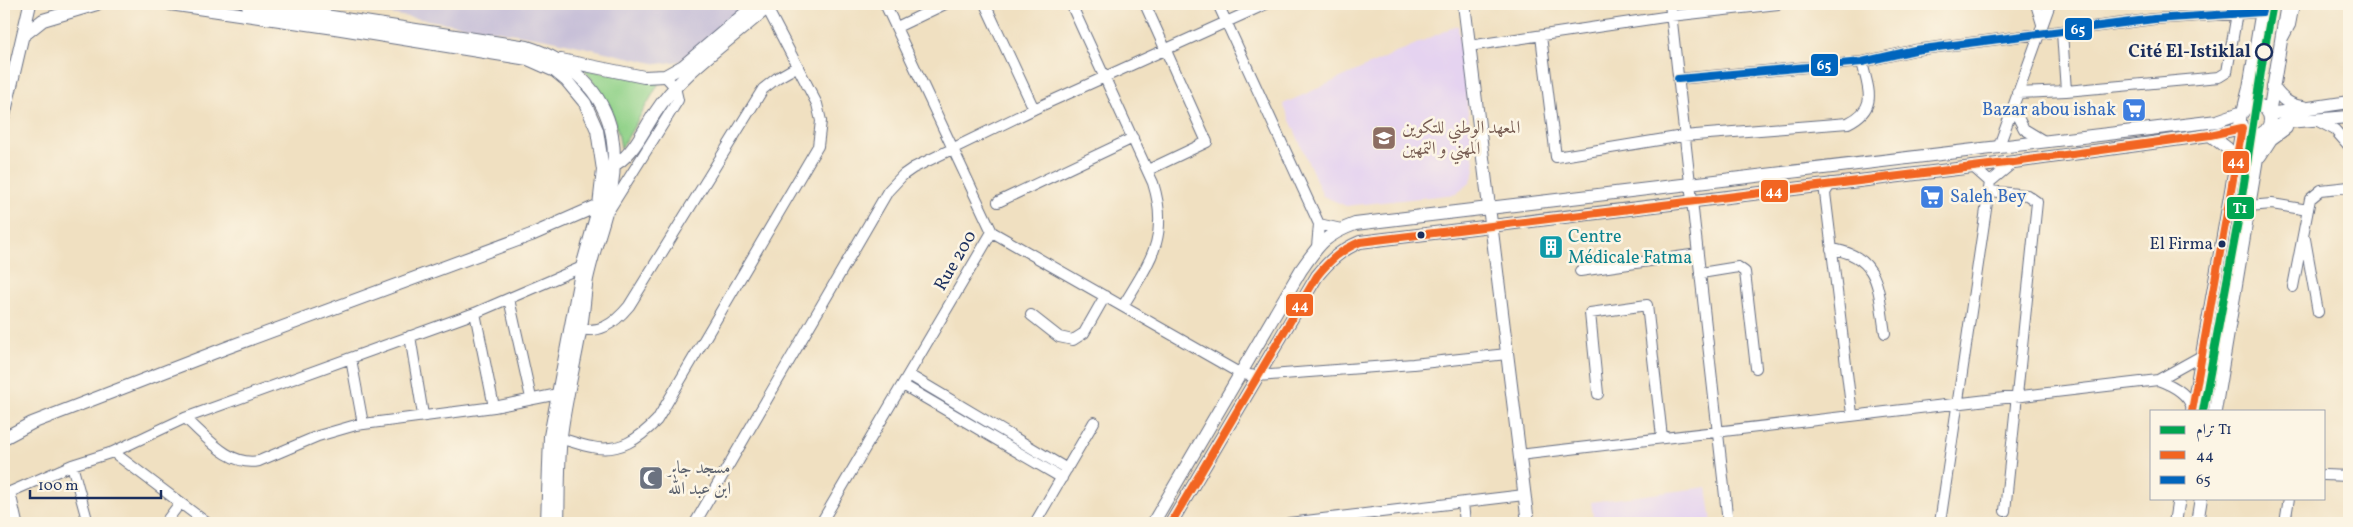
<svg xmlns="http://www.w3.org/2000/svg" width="2353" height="527" font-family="Vollkorn,Amiri,serif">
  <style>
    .built { fill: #e5d3f0 }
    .industrial { fill: #c7c0d8 }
    .green { fill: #91d289; stroke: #568074 }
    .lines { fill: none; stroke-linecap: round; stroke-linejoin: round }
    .minor-casing { stroke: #666d81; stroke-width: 12 }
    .major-casing { stroke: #666d81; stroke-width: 14 }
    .minor { stroke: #fff; stroke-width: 10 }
    .major { stroke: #fff; stroke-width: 12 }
    .bus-1-casing { stroke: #fcf5e5; stroke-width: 11 }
    .bus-2-casing { stroke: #fcf5e5; stroke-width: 11 }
    .bus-1 { stroke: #f26522; stroke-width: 8 }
    .bus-2 { stroke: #0065bd; stroke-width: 8 }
    .tram-1-casing { stroke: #fcf5e5; stroke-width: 11 }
    .tram-1 { stroke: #00a651; stroke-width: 8 }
    .stop-dot { fill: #fcf5e5; stroke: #1b2f5e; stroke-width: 2.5 }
    .bus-dot { fill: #1b2f5e; stroke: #fcf5e5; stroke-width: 2 }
    .labels { text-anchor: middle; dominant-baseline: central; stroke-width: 5; stroke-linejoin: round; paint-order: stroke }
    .bus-label { font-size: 17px; fill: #1b2f5e; stroke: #fcf5e5; text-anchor: end }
    .stop-label { font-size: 18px; font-weight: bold; fill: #1b2f5e; stroke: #fcf5e5; text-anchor: end }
    .shop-label { font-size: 18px; fill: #366cbe; stroke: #fcf5e5; text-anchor: end }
    .education-label { font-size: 18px; fill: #785e54; stroke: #fcf5e5; text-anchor: start }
    .culture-label { font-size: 18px; fill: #0d838f; stroke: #fcf5e5; text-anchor: start }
    .street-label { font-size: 18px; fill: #1b2f5e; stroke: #fcf5e5 }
    .worship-label { font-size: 18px; fill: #5b616d; stroke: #fcf5e5; text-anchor: start }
    .line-badge { stroke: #fcf5e5; stroke-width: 2 }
    .badge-label { font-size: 14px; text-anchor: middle; font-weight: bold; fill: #fff }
  </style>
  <rect width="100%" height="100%" fill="#fcf5e5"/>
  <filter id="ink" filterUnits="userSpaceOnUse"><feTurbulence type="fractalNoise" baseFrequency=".02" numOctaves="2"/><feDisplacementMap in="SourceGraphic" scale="10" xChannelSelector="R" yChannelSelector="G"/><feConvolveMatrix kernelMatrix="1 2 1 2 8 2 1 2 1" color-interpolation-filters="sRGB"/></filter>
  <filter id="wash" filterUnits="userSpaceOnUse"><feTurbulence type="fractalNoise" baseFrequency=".0096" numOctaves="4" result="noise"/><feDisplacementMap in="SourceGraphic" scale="20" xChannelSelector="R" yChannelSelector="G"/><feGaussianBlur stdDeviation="1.12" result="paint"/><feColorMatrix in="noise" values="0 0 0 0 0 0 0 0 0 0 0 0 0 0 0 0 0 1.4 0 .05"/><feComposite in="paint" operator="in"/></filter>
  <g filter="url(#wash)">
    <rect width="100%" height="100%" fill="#f0e0c1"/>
    <path class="built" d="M1458 25 1475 171 1470 183 1456 194 1346 206 1323 196 1283 104Z
      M1707 487 1712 523H1594L1591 502Z"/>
    <path class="industrial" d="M326 4H751L680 61 658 64 548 39Z"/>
    <path class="green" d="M584 69 656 82 658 85 621 149C616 113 605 97 584 69Z"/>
  </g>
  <g filter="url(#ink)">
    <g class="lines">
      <defs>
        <path id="minor" d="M985 4 1034 109
          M1071 4 1153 183C1170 237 1150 261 1123 306
          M1145 4 1207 142 1148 170
          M1218 4 1319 224 1317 247
          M1670 4 1728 523
          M2036 4 2042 24
          M897 27 945 4
          M2062 32 2066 91
          M1541 36 1556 157 1683 136 1848 123C1879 108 1868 89 1862 62
          M2283 38 2290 25 2294 4
          M1469 46 1671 16 1778 4
          M1678 79 1862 62 1915 50 2154 19 2262 12
          M2017 93 2066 91 2219 77 2227 72 2237 13
          M2013 108 2024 129 2044 141
          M2316 120 2335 130 2349 146
          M1999 146 2050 4
          M1972 166 1990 182
          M1831 183 1825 193 1852 414
          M1990 191 2027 195 2037 202 2005 511
          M998 202 1133 138
          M2249 206 2272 204 2308 210
          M609 210 678 100 675 87 665 76
          M1319 224 1341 229
          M992 232 1241 374 1257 376 1413 364 1507 354
          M2305 239 2318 312
          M1831 249C1882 256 1878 292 1885 333
          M1580 271 1698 254
          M1701 273 1738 267 1745 272 1756 368
          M2293 287 2310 199 2321 190 2349 187
          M509 299 531 398
          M475 313 494 407
          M1031 315 1059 337 1073 340 1084 333 1105 296
          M574 328C599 335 614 324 629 306L763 89 777 78 798 66
          M410 336 423 415
          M351 359 363 424
          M909 375 1067 469
          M903 385 1062 478
          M1598 394 1590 313 1647 305 1662 437
          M2192 408C2188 393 2172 385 2158 380L2203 355
          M185 418C206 436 229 467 259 461L318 436 356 425 494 407 558 394
          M553 437C567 439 579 445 592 447 619 453 639 439 657 420L818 146 821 121 817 104 767 8
          M113 452 207 523
          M1519 455 2158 380
          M72 465 88 523
          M2324 475 2349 476
          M1463 503 1465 523
          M17 523 10 492 72 465 113 452 185 418 475 313 582 267
          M165 523 180 503
          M695 523 888 191 903 175 913 168 1034 109 1266 4
          M821 523 992 232 885 4
          M1035 523 1094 422
          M1289 523 1524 495
          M1940 523 1990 182 2014 162
          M2285 523 2289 498"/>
        <path id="major" d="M170 4 335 28 528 59 555 71 566 80 585 103 597 130 603 170 599 206 582 267 550 436 547 523
          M247 4 527 47C569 60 604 91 612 135 621 190 598 228 587 279 584 296 584 314 580 332 574 367 565 401 561 436 558 465 559 494 558 523
          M1464 4 1528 523
          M2287 4 2269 114 2349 102
          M24 35 43 20 97 4
          M561 60 644 77 665 76 683 66 756 4
          M2273 87C2281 98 2289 106 2303 107
          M2240 120a15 15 0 1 1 30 0a15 15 0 1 1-30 0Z
          M4 116 30 4
          M2266 130 2287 122 2349 117
          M2210 135 2227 148 2238 162
          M2260 156 2271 139 2286 128
          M610 167C632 158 642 132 655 113 680 73 736 36 771 4
          M2215 411 2261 134
          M4 438 32 423 226 348 531 235 604 203
          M1153 523 1301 270C1319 244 1325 235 1355 224L2217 121 2243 112 2249 88 2263 4
          M1171 523 1317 276C1330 260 1341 250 1360 242L2014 162 2210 135 2242 128 2192 411
          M2175 523 2179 498
          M2197 523 2201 498"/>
      </defs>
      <use href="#minor" class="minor-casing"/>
      <use href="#major" class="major-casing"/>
      <use href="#minor" class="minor"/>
      <use href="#major" class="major"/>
      <defs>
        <path id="bus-1" d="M1171 523 1317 276C1330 260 1341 250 1360 242L2014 162 2210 135 2242 128 2192 411"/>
        <path id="bus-2" d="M1678 79 1862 62 1915 50 2154 19 2262 12"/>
      </defs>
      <use href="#bus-1" class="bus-1-casing"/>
      <use href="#bus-2" class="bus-2-casing"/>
      <use href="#bus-1" class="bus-1"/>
      <use href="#bus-2" class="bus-2"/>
      <defs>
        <path id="tram-1" d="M2203 411 2239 216 2264 52 2273 4"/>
      </defs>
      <use href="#tram-1" class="tram-1-casing"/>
      <use href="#tram-1" class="tram-1"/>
    </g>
  </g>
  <defs>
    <symbol id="supermarket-square" viewBox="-11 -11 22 22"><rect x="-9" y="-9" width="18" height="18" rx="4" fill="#3f7fe0" stroke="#fcf5e5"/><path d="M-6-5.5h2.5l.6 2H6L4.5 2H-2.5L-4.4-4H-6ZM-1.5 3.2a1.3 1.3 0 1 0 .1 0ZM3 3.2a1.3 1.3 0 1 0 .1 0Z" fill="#fff"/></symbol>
    <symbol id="university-square" viewBox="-11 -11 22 22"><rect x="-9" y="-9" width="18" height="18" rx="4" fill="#8d6e63" stroke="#fcf5e5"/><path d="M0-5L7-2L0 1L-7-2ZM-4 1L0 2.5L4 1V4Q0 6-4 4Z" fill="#fff"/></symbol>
    <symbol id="building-square" viewBox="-11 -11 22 22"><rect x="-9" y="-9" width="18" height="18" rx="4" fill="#0f9aa8" stroke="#fcf5e5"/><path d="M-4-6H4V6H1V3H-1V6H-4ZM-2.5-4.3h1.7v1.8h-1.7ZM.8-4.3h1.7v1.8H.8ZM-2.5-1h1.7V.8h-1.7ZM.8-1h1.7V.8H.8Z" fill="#fff"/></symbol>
    <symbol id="mosque-square" viewBox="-11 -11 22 22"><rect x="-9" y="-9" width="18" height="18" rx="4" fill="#6b7280" stroke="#fcf5e5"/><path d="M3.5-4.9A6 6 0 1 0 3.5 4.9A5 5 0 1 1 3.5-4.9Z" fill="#fff"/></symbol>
  </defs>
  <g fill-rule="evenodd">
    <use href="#supermarket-square" x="2120" y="96" width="28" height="28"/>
    <use href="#university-square" x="1370" y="124" width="28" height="28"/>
    <use href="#supermarket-square" x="1918" y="183" width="28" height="28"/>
    <use href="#building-square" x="1537" y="233" width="28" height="28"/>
    <use href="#mosque-square" x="637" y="464" width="28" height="28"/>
  </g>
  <circle class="stop-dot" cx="2264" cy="52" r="8"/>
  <g class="bus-dot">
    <circle cx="1421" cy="235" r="4.5"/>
    <circle cx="2222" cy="244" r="4.5"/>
  </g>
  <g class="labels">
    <g class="bus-label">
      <text x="2213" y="244">El Firma</text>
    </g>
    <g class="stop-label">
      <text x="2251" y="52">Cité El-Istiklal</text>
    </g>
    <g class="shop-label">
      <text x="2116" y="110">Bazar abou ishak</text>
      <text x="1950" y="197" text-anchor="start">Saleh Bey</text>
    </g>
    <g class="education-label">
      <text x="1402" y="128">المعهد الوطني للتكوين<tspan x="1402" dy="21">المهني و التمهين</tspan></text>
    </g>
    <g class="culture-label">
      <text x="1568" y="237">Centre<tspan x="1568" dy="21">Médicale Fatma</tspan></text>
    </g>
    <g class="street-label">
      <text transform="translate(956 261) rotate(-60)">Rue 200</text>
    </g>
    <g class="worship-label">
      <text x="668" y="468">مسجد جابر<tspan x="668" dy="21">ابن عبد الله</tspan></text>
    </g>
  </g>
  <g class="line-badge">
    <rect x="2064" y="17" width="29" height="24" rx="5" fill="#0065bd"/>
    <rect x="1810" y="53" width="29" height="24" rx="5" fill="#0065bd"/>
    <rect x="2222" y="150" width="28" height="24" rx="5" fill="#f26522"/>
    <rect x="1760" y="179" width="29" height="24" rx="5" fill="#f26522"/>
    <rect x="2226" y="196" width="29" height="24" rx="5" fill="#00a651"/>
    <rect x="1285" y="293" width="29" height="24" rx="5" fill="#f26522"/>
  </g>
  <g class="badge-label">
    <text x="2078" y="34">65</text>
    <text x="1824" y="70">65</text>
    <text x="2236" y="166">44</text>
    <text x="1774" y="196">44</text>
    <text x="2240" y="213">T1</text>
    <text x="1300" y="310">44</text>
  </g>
  <rect width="2353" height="527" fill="none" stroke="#fcf5e5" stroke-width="20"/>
  <rect x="2150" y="410" width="175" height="90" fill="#fcf5e5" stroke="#a2a6af"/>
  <rect x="2160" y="426" width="25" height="8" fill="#00a651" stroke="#a2a6af"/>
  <text x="2196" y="434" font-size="15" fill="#1b2f5e">ترام T1</text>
  <rect x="2160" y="451" width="25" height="8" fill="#f26522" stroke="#a2a6af"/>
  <text x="2196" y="460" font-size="15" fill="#1b2f5e">44</text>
  <rect x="2160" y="476" width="25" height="8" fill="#0065bd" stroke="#a2a6af"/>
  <text x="2196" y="484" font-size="15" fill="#1b2f5e">65</text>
  <path d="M30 490v8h131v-8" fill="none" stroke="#1b2f5e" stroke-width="2.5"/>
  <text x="38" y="490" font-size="15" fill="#1b2f5e" stroke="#fcf5e5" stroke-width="4" paint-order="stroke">100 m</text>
</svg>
